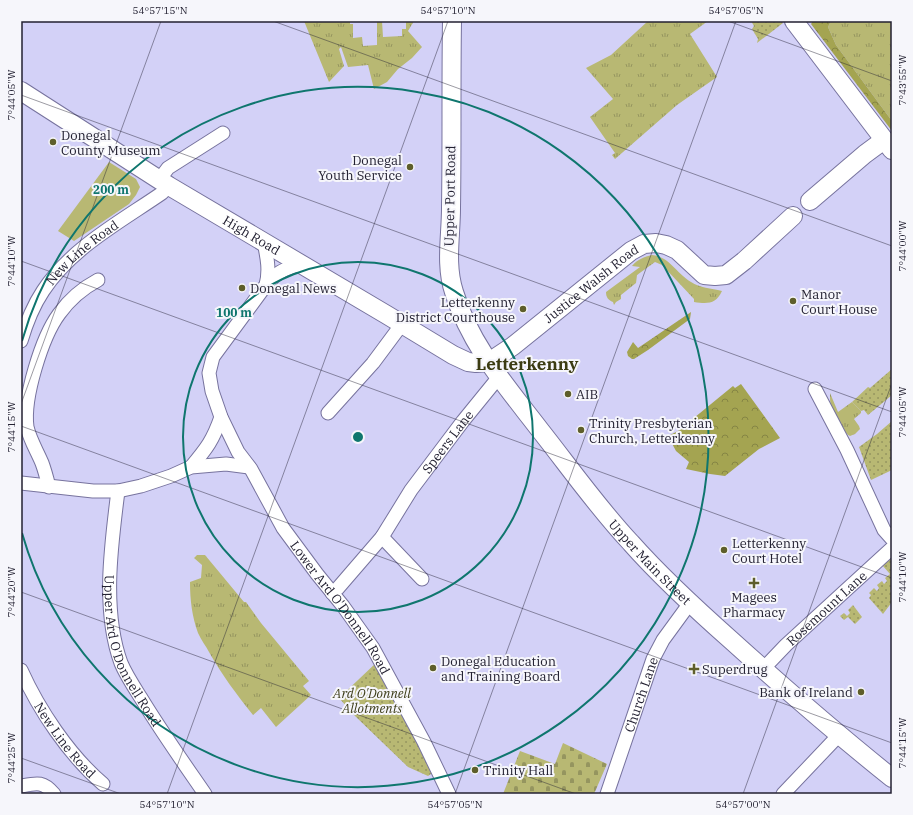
<svg xmlns="http://www.w3.org/2000/svg" width="913" height="815" font-family="'IBM Plex Serif',serif">
  <style>
    .grass { fill: url(#grass-tufts) }
    .forest { fill: url(#forest-crowns) }
    .cemetery { fill: url(#cemetery-stones) }
    .park { fill: #b8b873 }
    .garden { fill: url(#garden-dots) }
    .lines { fill: none; stroke-linecap: round; stroke-linejoin: round }
    .street-casing { stroke: #77739e; stroke-width: 15 }
    .secondary-casing { stroke: #77739e; stroke-width: 20 }
    .street { stroke: #fff; stroke-width: 13 }
    .secondary { stroke: #fff; stroke-width: 18 }
    .ticks { fill: none; stroke: #232132; stroke-width: 1; stroke-opacity: 0.45 }
    .ring { fill: none; stroke: #0f766e; stroke-width: 2 }
    .poi-dot { fill: #5e5e2b; stroke: #f6f6fb; stroke-width: 1.5 }
    .labels { text-anchor: middle; dominant-baseline: central; stroke-width: 4; stroke-linejoin: round; paint-order: stroke }
    .poi-label { font-size: 13px; fill: #232132; stroke: #f6f6fb; text-anchor: start }
    .street-label { font-size: 13px; fill: #232132; stroke: #f6f6fb }
    .park-label { font-size: 13px; font-style: italic; fill: #3b3b17; stroke: #f6f6fb }
    .district-label { font-size: 17px; font-weight: bold; fill: #3b3b12; stroke: #f6f6fb }
    .centre { fill: #0f766e; stroke: #f6f6fb; stroke-width: 2 }
    .ring-label { font-size: 12px; text-anchor: middle; font-weight: bold; fill: #0f766e; stroke: #f6f6fb; stroke-width: 4; stroke-linejoin: round; paint-order: stroke }
    .neatline { fill: none; stroke: #232132; stroke-width: 1.5 }
    .ticks-label { font-size: 10px; text-anchor: middle; fill: #232132 }
  </style>
  <defs>
    <pattern id="grass-tufts" width="24" height="20" patternUnits="userSpaceOnUse"><rect width="24" height="20" fill="#b8b873"/><path d="M3 7l-1-3M5 7V3M7 7l1-3M15 17l-1-3M17 17v-4M19 17l1-3" fill="none" stroke="#95955f"/></pattern>
    <pattern id="forest-crowns" width="20" height="18" patternUnits="userSpaceOnUse"><rect width="20" height="18" fill="#a4a451"/><path d="M2 6a3 3 0 1 1 6 0M12 15a3 3 0 1 1 6 0" fill="none" stroke="#858544"/></pattern>
    <pattern id="cemetery-stones" width="16" height="16" patternUnits="userSpaceOnUse"><rect width="16" height="16" fill="#b8b873"/><path d="M2 7V4a2 2 0 0 1 4 0v3zM10 15v-3a2 2 0 0 1 4 0v3z" fill="#95955f"/></pattern>
    <pattern id="garden-dots" width="8" height="8" patternUnits="userSpaceOnUse"><rect width="8" height="8" fill="#b8b873"/><path d="M2 2h.1M6 6h.1" fill="none" stroke="#95955f" stroke-width="1.8" stroke-linecap="round"/></pattern>
  </defs>
  <rect width="100%" height="100%" fill="#d3d1f7"/>
  <path class="grass" d="M304 21H350V24H353V38L362 37 363 46 377 45V21H382L383 37 402 36V29H406V21H414L408 31 422 47 412 58 398 69 387 82 374 89 368 65 348 67 341 47 339 49 344 66 329 82Z
    M648 21H708L690 34 717 77 677 105 615 159 612 155 615 153 590 117 613 99 586 68 611 55Z
    M831 21H892V121L836 45 828 27Z
    M652 255C670 257 676 273 691 282 700 288 711 288 722 291 716 304 708 304 694 302V299L662 265 655 262 637 275 636 283 621 295V299L616 302 614 305 613 302C608 300 606 297 606 292L640 267 632 266C638 259 644 257 652 255Z
    M830 393 838 412 852 402 861 411V413L854 419 859 426 860 429 855 434 850 436C843 433 835 414 831 406 830 403 830 397 830 393Z
    M197 555H205L244 602H246L261 623 309 681 303 686 311 695 276 727 261 708 253 715C237 695 222 675 209 652 206 646 201 640 198 633 192 616 190 600 190 582L201 578 202 565 194 558Z"/>
  <path class="forest" d="M813 21H831L828 27 836 45 892 121V131L811 24Z
    M691 312 690 319 648 350 634 359H632L628 356 627 352 633 342 638 348Z
    M741 384 780 438 759 449 725 476 710 474 686 469 689 462 676 451 668 436 678 431 733 386 735 388Z"/>
  <path class="cemetery" d="M563 743 607 764 594 794H503L520 751 555 764Z"/>
  <path class="park" d="M884 21H892V41L880 24Z
    M109 162 136 179 140 187 136 195 129 204 74 241 58 231Z"/>
  <path class="garden" d="M751 21H781L783 23 757 43 758 39 752 29 754 26Z
    M892 369V395L868 415 864 410 861 411 852 402 868 387 870 388Z
    M892 421V470L871 480 859 447 877 434Z
    M892 555V589L890 591 892 593V602L883 614 869 598 871 595 869 593 874 588 877 591 879 588 877 585 882 581 884 584 887 581 885 578 890 574 882 565Z
    M853 605 862 617 855 624 848 617 844 620 840 616 844 613 847 616 850 613 848 610Z
    M377 662 434 772 428 776 408 767 355 716 339 698Z"/>
  <g class="lines">
    <defs>
      <g id="street">
        <path d="M159 180 168 168 223 133"/>
        <path d="M264 242C267 257 270 270 266 285"/>
        <path id="s1" d="M300 264C283 270 278 271 266 285L213 357 209 373 212 391 221 417 238 452 251 469 283 528 317 574 343 606 373 648 424 742 449 794"/>
        <path id="s2" d="M21 341C26 324 33 306 43 291 71 248 120 222 162 193L169 186"/>
        <path d="M815 389 847 450 884 530 892 539"/>
        <path d="M328 413 373 363 402 324"/>
        <path d="M191 467C207 448 213 440 221 417"/>
        <path d="M21 483 93 491H118L141 486 171 476 191 467 226 464 249 467"/>
        <path d="M49 487C47 479 45 471 42 463 37 451 30 440 27 427 23 398 42 337 59 314 69 300 83 288 98 280"/>
        <path id="s3" d="M118 491C111 546 102 611 121 663 126 675 134 687 141 698 161 731 183 762 205 794"/>
        <path d="M382 537 422 579"/>
        <path id="s4" d="M332 593 338 588 382 537 411 490 463 421 498 378"/>
        <path id="s5" d="M763 669 786 645 892 548"/>
        <path id="s6" d="M21 670C39 710 69 755 103 784"/>
        <path d="M21 786C37 783 43 781 54 794"/>
        <path id="s7" d="M607 794 653 659 663 640 690 603"/>
        <path d="M783 794 839 735"/>
      </g>
      <g id="secondary">
        <path id="s8" d="M452 21C451 83 452 146 451 208 451 236 445 265 454 292 470 345 507 387 540 430 570 468 598 508 631 543 662 578 697 610 732 641 784 688 837 734 892 778"/>
        <path d="M794 21 892 150"/>
        <path id="s9" d="M21 91 169 186 387 315 453 355 468 362 476 363 489 362"/>
        <path d="M810 201 865 154 884 140"/>
        <path id="s10" d="M489 362 513 346 631 251 644 244 656 243 666 245 677 250 704 275 715 276 726 275 744 261 793 216"/>
      </g>
    </defs>
    <use href="#street" class="street-casing"/>
    <use href="#secondary" class="secondary-casing"/>
    <use href="#street" class="street"/>
    <use href="#secondary" class="secondary"/>
  </g>
  <path class="ticks" d="M273 21 892 246M728 21 892 81M21 95 892 412M21 261 892 578M21 404 161 21M21 426 892 743M21 592 576 794M21 758 121 794M167 794 448 21M455 794 736 21M743 794 892 383"/>
  <g class="ring">
    <circle cx="358" cy="437" r="175"/>
    <path d="M22 341A350 350 0 1 1 22 533"/>
  </g>
  <g class="poi-dot">
    <circle cx="53" cy="142" r="4"/>
    <circle cx="410" cy="167" r="4"/>
    <circle cx="242" cy="288" r="4"/>
    <circle cx="793" cy="301" r="4"/>
    <circle cx="523" cy="309" r="4"/>
    <circle cx="568" cy="394" r="4"/>
    <circle cx="581" cy="430" r="4"/>
    <circle cx="724" cy="550" r="4"/>
    <path d="M752 577h4v4h4v4h-4v4h-4v-4h-4v-4h4z"/>
    <circle cx="433" cy="668" r="4"/>
    <path d="M692 663h4v4h4v4h-4v4h-4v-4h-4v-4h4z"/>
    <circle cx="861" cy="692" r="4"/>
    <circle cx="475" cy="770" r="4"/>
  </g>
  <g class="labels">
    <g class="poi-label">
      <text x="61" y="135">Donegal<tspan x="61" dy="15">County Museum</tspan></text>
      <text x="402" y="160" text-anchor="end">Donegal<tspan x="402" dy="15">Youth Service</tspan></text>
      <text x="250" y="288">Donegal News</text>
      <text x="801" y="294">Manor<tspan x="801" dy="15">Court House</tspan></text>
      <text x="515" y="302" text-anchor="end">Letterkenny<tspan x="515" dy="15">District Courthouse</tspan></text>
      <text x="576" y="394">AIB</text>
      <text x="589" y="423">Trinity Presbyterian<tspan x="589" dy="15">Church, Letterkenny</tspan></text>
      <text x="732" y="543">Letterkenny<tspan x="732" dy="15">Court Hotel</tspan></text>
      <text x="754" y="597" text-anchor="middle">Magees<tspan x="754" dy="15">Pharmacy</tspan></text>
      <text x="441" y="661">Donegal Education<tspan x="441" dy="15">and Training Board</tspan></text>
      <text x="702" y="669">Superdrug</text>
      <text x="853" y="692" text-anchor="end">Bank of Ireland</text>
      <text x="483" y="770">Trinity Hall</text>
    </g>
    <g class="street-label">
      <text transform="translate(450 196) rotate(-89)">Upper Port Road</text>
      <text stroke="none"><textPath href="#s9" startOffset="272">High Road</textPath></text>
      <text stroke="none"><textPath href="#s2" startOffset="110">New Line Road</textPath></text>
      <text stroke="none"><textPath href="#s10" startOffset="129">Justice Walsh Road</textPath></text>
      <text stroke="none"><textPath href="#s4" startOffset="191">Speers Lane</textPath></text>
      <text stroke="none"><textPath href="#s8" startOffset="607">Upper Main Street</textPath></text>
      <text stroke="none"><textPath href="#s1" startOffset="418">Lower Ard O'Donnell Road</textPath></text>
      <text stroke="none"><textPath href="#s5" startOffset="88">Rosemount Lane</textPath></text>
      <text stroke="none"><textPath href="#s3" startOffset="165">Upper Ard O'Donnell Road</textPath></text>
      <text stroke="none"><textPath href="#s7" startOffset="105">Church Lane</textPath></text>
      <text stroke="none"><textPath href="#s6" startOffset="83">New Line Road</textPath></text>
    </g>
    <g class="park-label">
      <text x="372" y="693">Ard O'Donnell<tspan x="372" dy="15">Allotments</tspan></text>
    </g>
    <g class="district-label">
      <text x="527" y="364">Letterkenny</text>
    </g>
  </g>
  <circle cx="358" cy="437" r="6" class="centre"/>
  <g class="ring-label">
    <text x="111" y="194">200 m</text>
    <text x="234" y="317">100 m</text>
  </g>
  <rect width="913" height="815" fill="none" stroke="#f6f6fb" stroke-width="44"/>
  <rect x="22" y="22" width="869" height="771" class="neatline"/>
  <g class="ticks-label">
    <text x="160" y="14">54°57'15"N</text>
    <text x="448" y="14">54°57'10"N</text>
    <text x="736" y="14">54°57'05"N</text>
    <text transform="translate(902 80) rotate(-90)" y="4">7°43'55"W</text>
    <text transform="translate(11 95) rotate(-90)" y="4">7°44'05"W</text>
    <text transform="translate(902 246) rotate(-90)" y="4">7°44'00"W</text>
    <text transform="translate(11 261) rotate(-90)" y="4">7°44'10"W</text>
    <text transform="translate(902 412) rotate(-90)" y="4">7°44'05"W</text>
    <text transform="translate(11 427) rotate(-90)" y="4">7°44'15"W</text>
    <text transform="translate(902 577) rotate(-90)" y="4">7°44'10"W</text>
    <text transform="translate(11 592) rotate(-90)" y="4">7°44'20"W</text>
    <text transform="translate(902 743) rotate(-90)" y="4">7°44'15"W</text>
    <text transform="translate(11 758) rotate(-90)" y="4">7°44'25"W</text>
    <text x="167" y="808">54°57'10"N</text>
    <text x="455" y="808">54°57'05"N</text>
    <text x="743" y="808">54°57'00"N</text>
  </g>
</svg>
